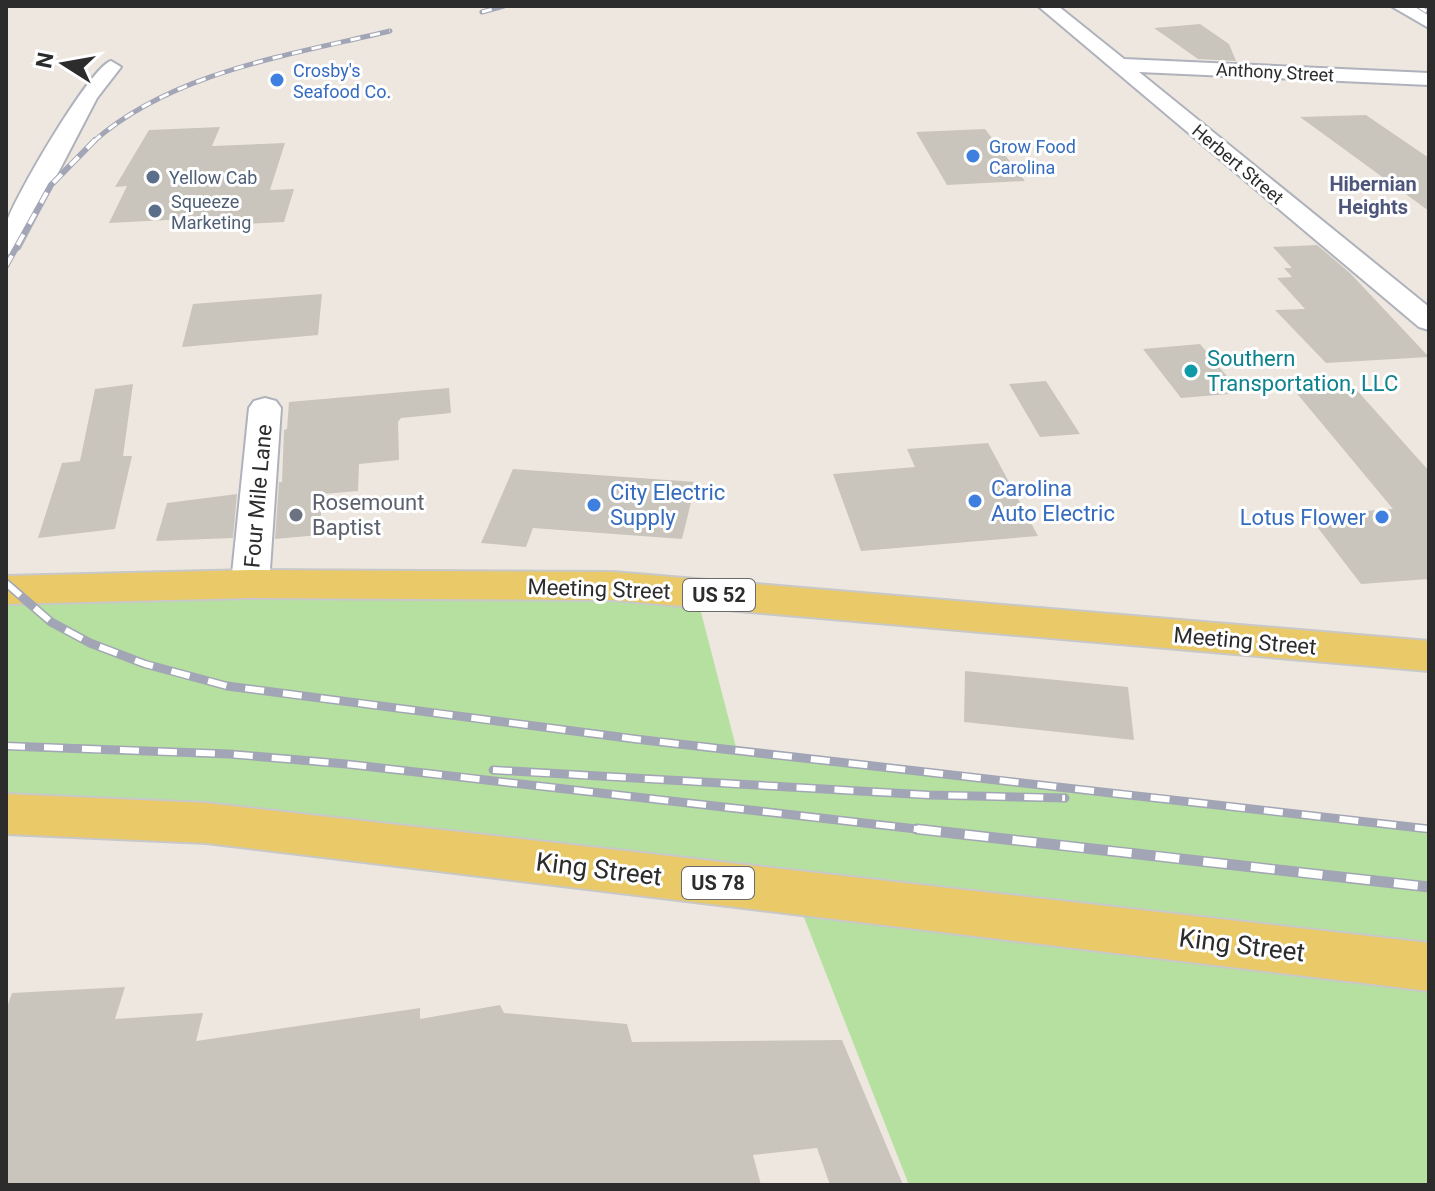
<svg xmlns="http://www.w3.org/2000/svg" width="1435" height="1191" font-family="Roboto,sans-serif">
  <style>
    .green { fill: #b6e09f }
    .building { fill: #c9c5bd }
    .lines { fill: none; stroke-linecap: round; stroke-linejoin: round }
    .street-casing { stroke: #afb2bc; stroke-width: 4 }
    .primary-casing { stroke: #c8c8c8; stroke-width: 4 }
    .street { fill: #fff; fill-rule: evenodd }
    .primary { fill: #eac968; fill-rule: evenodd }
    .rail-far3-casing { stroke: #a2a5b5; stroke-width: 5 }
    .rail-far2-casing { stroke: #a2a5b5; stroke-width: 6 }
    .rail-far1-casing { stroke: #a2a5b5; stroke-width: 9 }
    .rail-casing { stroke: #a2a5b5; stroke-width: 11 }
    .rail-far3 { stroke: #fff; stroke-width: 3; stroke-dasharray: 10; stroke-linecap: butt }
    .rail-far2 { stroke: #fff; stroke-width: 4; stroke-dasharray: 12; stroke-linecap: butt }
    .rail-far1 { stroke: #fff; stroke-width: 6; stroke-dasharray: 19; stroke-linecap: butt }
    .rail { stroke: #fff; stroke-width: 8; stroke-dasharray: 24; stroke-linecap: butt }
    .shop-dot { fill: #3f7fe0; stroke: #fff; stroke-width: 3 }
    .service-dot { fill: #5c6f8a; stroke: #fff; stroke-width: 3 }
    .culture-dot { fill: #0f9aa8; stroke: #fff; stroke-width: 3 }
    .worship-dot { fill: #6b7280; stroke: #fff; stroke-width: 3 }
    .labels { text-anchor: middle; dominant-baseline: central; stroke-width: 6; stroke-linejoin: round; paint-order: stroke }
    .far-shop-label { font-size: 18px; fill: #366cbe; stroke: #fff; text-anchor: start }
    .far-street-label { font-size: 18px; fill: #2c2c2c; stroke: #fff }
    .far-service-label { font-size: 18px; fill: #4e5e75; stroke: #fff; text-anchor: start }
    .far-neighbourhood-label { font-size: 20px; font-weight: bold; fill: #4e577b; stroke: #fff }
    .shield { fill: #fff; stroke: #6b6b6b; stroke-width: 2 }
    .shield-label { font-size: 20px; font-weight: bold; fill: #2c2c2c }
    .culture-label { font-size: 22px; fill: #0d838f; stroke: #fff; text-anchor: start }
    .shop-label { font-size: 22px; fill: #366cbe; stroke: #fff; text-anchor: start }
    .street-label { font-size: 22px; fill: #2c2c2c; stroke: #fff }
    .worship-label { font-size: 22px; fill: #5b616d; stroke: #fff; text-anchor: start }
    .near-street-label { font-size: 26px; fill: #2c2c2c; stroke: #fff }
  </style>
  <rect width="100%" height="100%" fill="#ede7df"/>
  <path class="green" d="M6 589 696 593 737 751 1429 829V1185H909L794 892 6 814Z"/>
  <path class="building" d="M1200 24 1229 44 1236 61 1198 59 1154 28Z
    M1366 115 1429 158V211L1300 117Z
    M220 127 212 146 285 143 270 190 294 189 284 222 203 226 206 218 109 223 127 186 115 187 149 130Z
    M985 129 1025 181 947 185 916 132Z
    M1317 245 1350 273 1429 357 1326 363 1275 310 1305 309 1277 278 1292 277 1284 268H1292L1273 247Z
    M322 294 318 335 182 347 193 304Z
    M1200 344 1241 393 1181 398 1143 349Z
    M1046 381 1080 434 1040 437 1009 384Z
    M133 384 123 456H132L115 529 38 538 62 463 80 461 95 389Z
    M1354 387 1429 471V579L1361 584 1308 515 1393 509 1294 390Z
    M449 388 451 413 401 418 398 422 399 460 359 464 358 491 323 494 319 535 275 539 279 482H282L284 430 287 429 289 402Z
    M988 443 1038 536 861 551 833 474 915 467 907 449Z
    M513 469 696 482 682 539 533 528 526 547 481 543Z
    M237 494 233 538 156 541 167 503Z
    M965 671 1128 687 1134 740 964 722Z
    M125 987 115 1019 203 1013 196 1041 420 1008V1019L500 1005 504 1013 627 1024 632 1042 842 1040 903 1185H830L817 1148 753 1155 761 1185H6V1010L12 993Z"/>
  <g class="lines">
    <defs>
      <path id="street" d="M1038 6H1058L1124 59 1429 73V85L1139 72 1429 307V330L1419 327Z
        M1391 6H1413L1429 14V28Z
        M111 61 121 67 97 98 19 248 6 256C6 246 4 234 6 225 11 202 91 66 111 61Z
        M265 398 276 401 281 408 269 584 263 592 250 596 237 592 231 584 249 408 254 401Z"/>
      <path id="primary" d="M250 570 613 572 1429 641V671L613 600 250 598 6 604V576Z
        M6 794 206 803 1429 943V991L206 843 6 834Z"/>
    </defs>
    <use href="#street" class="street-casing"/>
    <use href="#primary" class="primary-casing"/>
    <use href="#street" class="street"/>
    <use href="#primary" class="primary"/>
    <defs>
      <path id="rail-far3" d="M1418 6 1429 13
        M482 12 504 6
        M93 142C172 72 290 55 390 31"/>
      <path id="rail-far2" d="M6 266 51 185 95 140"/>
      <path id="rail-far1" d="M6 583 51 622 90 643 145 664 227 686 635 739 1429 829
        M6 746 229 754 346 764 934 831
        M493 770 929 795 1065 798"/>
      <path id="rail" d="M917 829 1429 887"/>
    </defs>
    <use href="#rail-far3" class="rail-far3-casing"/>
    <use href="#rail-far2" class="rail-far2-casing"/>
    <use href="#rail-far1" class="rail-far1-casing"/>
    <use href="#rail" class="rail-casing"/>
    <use href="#rail-far3" class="rail-far3"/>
    <use href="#rail-far2" class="rail-far2"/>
    <use href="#rail-far1" class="rail-far1"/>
    <use href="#rail" class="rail"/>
  </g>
  <g class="shop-dot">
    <circle cx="277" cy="80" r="8"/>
    <circle cx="973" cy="156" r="8"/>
    <circle cx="975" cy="501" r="8"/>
    <circle cx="594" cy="505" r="8"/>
    <circle cx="1382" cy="517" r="8"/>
  </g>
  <g class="service-dot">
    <circle cx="153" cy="177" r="8"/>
    <circle cx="155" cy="211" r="8"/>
  </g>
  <circle class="culture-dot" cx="1191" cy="371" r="8"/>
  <circle class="worship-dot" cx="296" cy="515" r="8"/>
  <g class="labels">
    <g class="far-shop-label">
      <text x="293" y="70">Crosby's<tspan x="293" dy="21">Seafood Co.</tspan></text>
      <text x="989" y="146">Grow Food<tspan x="989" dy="21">Carolina</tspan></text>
    </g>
    <g class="far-street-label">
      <text transform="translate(1275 72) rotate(3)">Anthony Street</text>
      <text transform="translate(1238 164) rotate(40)">Herbert Street</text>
    </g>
    <g class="far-service-label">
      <text x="169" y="177">Yellow Cab</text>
      <text x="171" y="201">Squeeze<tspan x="171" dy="21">Marketing</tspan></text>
    </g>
    <g class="far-neighbourhood-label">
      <text x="1373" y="184">Hibernian<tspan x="1373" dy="23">Heights</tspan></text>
    </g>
    <g class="shield">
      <rect x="683" y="579" width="72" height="32" rx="6"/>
      <rect x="682" y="867" width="72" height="32" rx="6"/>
    </g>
    <g class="shield-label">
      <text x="719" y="595">US 52</text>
      <text x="718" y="883">US 78</text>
    </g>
    <g class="culture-label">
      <text x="1207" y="358">Southern<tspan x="1207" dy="25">Transportation, LLC</tspan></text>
    </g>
    <g class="shop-label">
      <text x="991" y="488">Carolina<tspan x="991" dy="25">Auto Electric</tspan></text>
      <text x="610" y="492">City Electric<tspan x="610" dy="25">Supply</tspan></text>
      <text x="1366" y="517" text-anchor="end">Lotus Flower</text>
    </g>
    <g class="street-label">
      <text transform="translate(258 496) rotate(-85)">Four Mile Lane</text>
      <text transform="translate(599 589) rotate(2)">Meeting Street</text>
      <text transform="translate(1245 641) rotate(5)">Meeting Street</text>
    </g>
    <g class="worship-label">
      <text x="312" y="502">Rosemount<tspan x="312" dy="25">Baptist</tspan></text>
    </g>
    <g class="near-street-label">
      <text transform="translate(599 869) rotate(7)">King Street</text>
      <text transform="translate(1242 945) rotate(7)">King Street</text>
    </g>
  </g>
  <rect width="1435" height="1191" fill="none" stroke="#2c2c2c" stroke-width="16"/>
  <g transform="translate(64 64) rotate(281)" stroke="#ffffff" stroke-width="6" paint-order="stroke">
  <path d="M0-6L14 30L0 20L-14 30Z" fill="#2c2c2c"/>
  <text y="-12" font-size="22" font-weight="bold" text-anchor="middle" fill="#2c2c2c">N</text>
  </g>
</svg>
